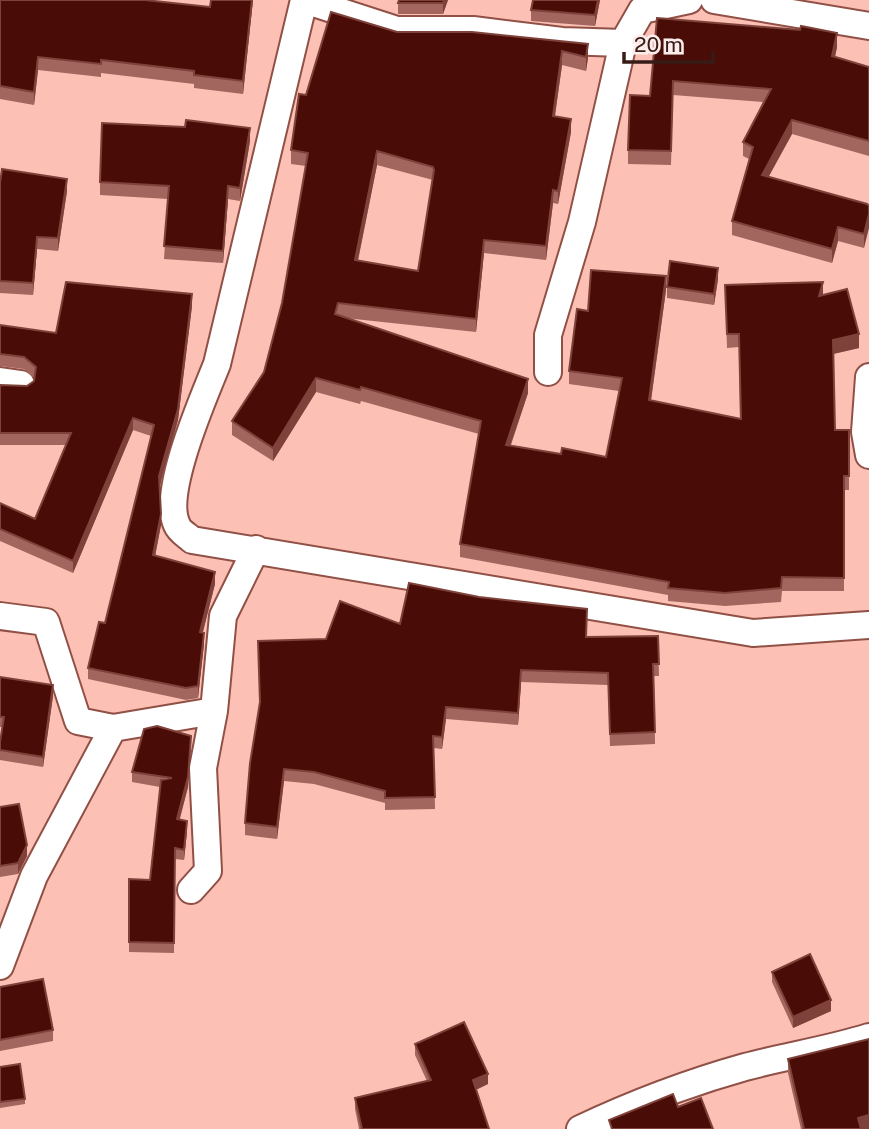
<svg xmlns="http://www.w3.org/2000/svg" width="869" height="1129" font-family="'Public Sans',sans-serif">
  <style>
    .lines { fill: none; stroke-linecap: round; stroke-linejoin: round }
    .minor-casing { stroke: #915046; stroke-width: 30 }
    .minor { stroke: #fff; stroke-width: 26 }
    .wall { fill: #a2665e; fill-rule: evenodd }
    .shaded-wall { fill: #7f423b }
    .building { fill: #490c07; stroke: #7f423b; stroke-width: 2; fill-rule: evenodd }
  </style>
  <rect width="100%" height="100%" fill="#fcc0b5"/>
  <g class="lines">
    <defs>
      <path id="minor" d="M304 0 217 364C204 397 161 493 177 525 179 531 188 536 192 540L753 633 869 625
        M304 0 397 30H473L562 41 623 43 642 10 689 0
        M714 0 869 26
        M548 372V335L582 222 623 43
        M869 377 865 432 869 455
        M0 381 21 384
        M0 616 46 622 78 721 113 728
        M191 890 208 871 203 768 214 711 223 616 256 549
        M0 966 34 876 113 728 214 711
        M580 1129C633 1104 688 1083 745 1067 786 1056 828 1050 869 1037"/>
    </defs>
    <use href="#minor" class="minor-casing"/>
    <use href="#minor" class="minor"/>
  </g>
  <path class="wall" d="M0 0 210 7 253 0 243 94 194 88V84L101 73V77L38 70 34 105 0 99Z
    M448 0 443 14H398V3Z
    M533 0H600L595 26 531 21V10Z
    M657 18 837 47 835 57 869 67V156L792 134 768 177 867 204 864 248 838 241 832 263 732 235V221L749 159 743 156V142L763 102 673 95 671 165 628 164V150L650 96Z
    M397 32 588 44V58L586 71 562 65 555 116 571 132 558 204 553 203 546 260 484 253 476 332 345 318 528 393 511 445 561 454 606 457 619 391 569 384V371L588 311 666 290 651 401 740 419 739 347 727 348 725 285 823 295 859 348 833 354 835 430H849V490H844V591H782L781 602 725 606 668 601V595L460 557V544L479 434 361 401 360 404 316 392 273 461 232 435V421L264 372 282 303 306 166 291 164V150L306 95ZM377 165 433 180 418 271 358 261Z
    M250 141 240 201 228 199 223 263 164 259 168 199 100 195V182Z
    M0 183 67 191 58 251 37 249 33 295 0 293Z
    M718 279 714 305 667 298V287Z
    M192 306 178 420 160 486 161 525 155 556 215 584 203 632 204 644 198 698 186 700 88 679V668L105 623 151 436 133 430 73 573 0 541V503L35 519 66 445H0V385L27 386 34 381V378L24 369 0 366V325L56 333Z
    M400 624 586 637 658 636 659 676H654L655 744 610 746 608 685 521 682 518 725 446 719 442 749 434 748 435 809 385 810V803L314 784 284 781 277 839 245 835V823L260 704 326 639Z
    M0 677 53 696 43 767 0 760V742L2 727H0Z
    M191 746 188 787 179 820 187 831 184 860 175 859 174 953 129 952V879L150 880 160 787 132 782V772Z
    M0 807 27 856 18 874 0 877Z
    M772 972 831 1011 793 1028 772 982Z
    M0 987 53 1030V1041L0 1051Z
    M415 1044 488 1084 476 1090 489 1129H359L355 1109V1098L427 1081 415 1055Z
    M788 1059 869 1129H801L788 1073Z
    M0 1067 25 1099V1104L0 1108Z"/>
  <path class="shaded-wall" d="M252 0H253L243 94V81Z
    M444 0H448L443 14V3Z
    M598 0H600L595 26V15Z
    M837 33V47L832 71V56Z
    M588 44V58L586 71V57Z
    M562 51V65L553 129V116Z
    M38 57V70L34 105V92Z
    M571 119V132L558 204V191Z
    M792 120V134L762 189V175Z
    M250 128V141L240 201V188Z
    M377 151V165L355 274V260Z
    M67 179V191L58 251V238Z
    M228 186V199L223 263V251Z
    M553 190V203L546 260V246Z
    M869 214V228L864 248V234Z
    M838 227V241L832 263V249Z
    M37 237V249L33 295V283Z
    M484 240V253L476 332V319Z
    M718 268V279L714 305V294Z
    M666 276V290L649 414V400Z
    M823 282V295L819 296Z
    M192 294V306L178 420 159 488V476Z
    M859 334V348L833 354V340Z
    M316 378V392L273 461V448Z
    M528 379V393L506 458V445Z
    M133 418V430L73 573V561Z
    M161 514V525L153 567V555Z
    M215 572V584L200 643V632Z
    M204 633V644L198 698V686Z
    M521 670V682L518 725V713Z
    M53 685V696L43 767V757Z
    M446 707V719L442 749V737Z
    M191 736 188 787 177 830V819Z
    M284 769V781L277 839V827Z
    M187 821V831L184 860V850Z
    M27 845V856L18 874V863Z
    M831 1000V1011L793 1028V1017Z
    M488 1074V1084L473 1091V1080Z
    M869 1115V1129H858V1118Z"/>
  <path class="building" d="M0 0H145L210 7 211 0H252L243 81 194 75V71L101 60V64L38 57 34 92 0 86Z
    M399 0H444L443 3H398Z
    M533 0H598L595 15 531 10Z
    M331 12 397 32H472L588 44 586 57 562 51 553 116 571 119 558 191 553 190 546 246 484 240 476 319 338 303 335 314 528 379 506 445 561 454 562 448 606 457 622 378 569 371 577 309 588 311 591 270 666 276 649 400 741 419 739 334H727L725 285 823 282 819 296 847 289 859 334 833 340 835 430H849V476H844V578L782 577 781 588 725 593 668 588 669 582 460 544 481 421 361 387 360 390 316 378 273 448 232 421 264 372 282 303 308 153 291 150 299 94 306 95ZM377 151 433 167 434 170 418 271 355 260Z
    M657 18 800 30 801 26 837 33 832 56 869 67V141L792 120 762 175 867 204 869 206V214L864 234 838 227 832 249 732 221 753 147 743 142 771 89 673 81 671 151 628 150 630 95 650 96Z
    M186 120 250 128 240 188 228 186 223 251 164 246 169 186 100 182 102 123 185 127Z
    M2 169 67 179 58 238 37 237 33 283 0 281V183Z
    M670 261 718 268 714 294 667 287Z
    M66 282 192 294 178 409 159 476 161 514 153 555 215 572 200 632 204 633 198 686 186 688 88 668 99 622 105 623 154 425 133 418 73 561 0 529V503L35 519 71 433H0V385L27 386 34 381 36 367 24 357 0 354V325L56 333Z
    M409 583 479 597 587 609 586 637 658 636 659 664H653L655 732 610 734 608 673 521 670 518 713 446 707 442 737 433 736 435 797 385 798V791L314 772 284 769 277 827 245 823 250 763 260 702 258 641 326 639 340 601 400 624Z
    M0 677 53 685 43 757 0 750V742L4 717H0Z
    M157 726 191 736 188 777 177 819 187 821 184 850 175 848 174 943 129 942V879L150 880 161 780 172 778 132 772 144 729Z
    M19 804 27 845 18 863 0 866V807Z
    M810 954 831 1000 793 1017 772 972Z
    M43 979 53 1030 0 1040V987Z
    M464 1022 488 1074 473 1080 489 1129H362L355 1098 431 1080 415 1044Z
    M869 1039V1115L858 1118 861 1129H804L788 1059Z
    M20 1064 25 1099 0 1102V1067Z
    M673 1094 678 1107 701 1098 713 1129H612L609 1120Z"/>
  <path d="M624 52v10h89v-10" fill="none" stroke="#371b17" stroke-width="3.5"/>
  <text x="634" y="52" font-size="21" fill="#371b17" stroke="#fdedea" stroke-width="5" paint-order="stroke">20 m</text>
</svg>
